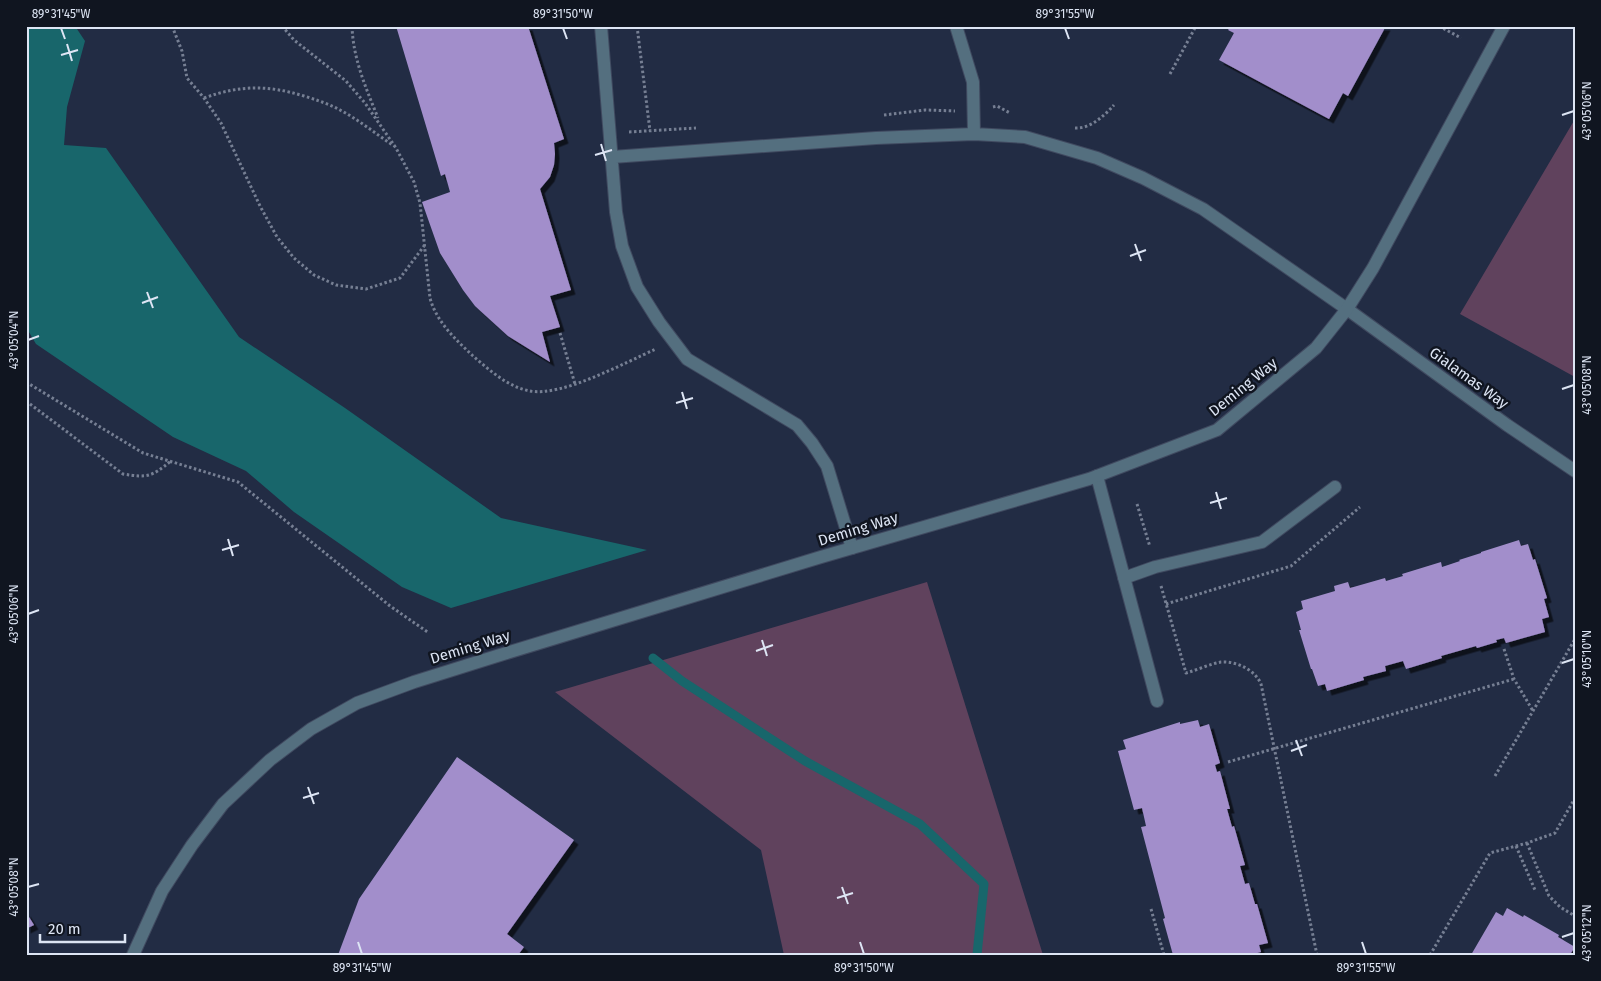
<svg xmlns="http://www.w3.org/2000/svg" width="1601" height="981" font-family="'Fira Sans',sans-serif">
  <style>
    .green { fill: #60425d }
    .water { fill: #18666b }
    .lines { fill: none; stroke-linecap: round; stroke-linejoin: round }
    .stream { stroke: #18666b; stroke-width: 9 }
    .building { fill: #a28ecb; filter: url(#shadow) }
    .service-casing { stroke: #404a60; stroke-width: 14 }
    .minor-casing { stroke: #404a60; stroke-width: 14 }
    .tertiary-casing { stroke: #404a60; stroke-width: 14 }
    .path { stroke: #767f93; stroke-width: 3; stroke-dasharray: 2.5 2.5; stroke-linecap: butt }
    .service { stroke: #546f7f; stroke-width: 12 }
    .minor { stroke: #546f7f; stroke-width: 12 }
    .tertiary { stroke: #546f7f; stroke-width: 12 }
    .ticks { fill: none; stroke: #dde5f4; stroke-width: 2 }
    .labels { text-anchor: middle; dominant-baseline: central; stroke-width: 5; stroke-linejoin: round; paint-order: stroke }
    .street-label { font-size: 15px; fill: #dde5f4; stroke: #101520 }
    .neatline { fill: none; stroke: #dde5f4; stroke-width: 2 }
    .ticks-label { font-size: 12px; text-anchor: middle; fill: #dde5f4 }
  </style>
  <defs>
    <filter id="shadow"><feDropShadow dx="4.5" dy="4.5" stdDeviation="0" flood-color="#0009"/></filter>
  </defs>
  <rect width="100%" height="100%" fill="#222c44"/>
  <path class="green" d="M1575 119V377L1460 314Z
    M927 582 1043 955H784L761 850 555 692Z"/>
  <path class="water" d="M26 26H75L85 41 67 107 64 145 106 148 239 337 345 408 501 518 647 550 451 608 402 587 294 512 246 471 173 437 36 344 26 327Z"/>
  <g class="lines">
    <path class="stream" d="M653 658 682 681 805 761 920 824 984 884 977 955"/>
  </g>
  <path class="building" d="M396 26H528L564 139 554 143 555 154 554 165 550 177 540 189 571 290 550 296 560 327 542 332 550 362 508 336 475 306 463 290 440 253 422 202 450 192 445 174 441 176Z
    M1231 26H1386L1348 96 1343 93 1329 119 1219 60 1234 33 1228 30Z
    M1519 540 1521 546 1528 544 1533 560 1535 559 1547 598 1544 599 1549 617 1542 619 1545 632 1506 643 1504 638 1496 640 1497 642 1477 648 1476 646 1441 656 1442 658 1406 669 1403 661 1385 666 1386 671 1363 677 1364 680 1327 691 1325 684 1318 686 1312 669H1311L1299 630H1301L1296 612 1303 609 1301 601 1335 591 1334 586 1348 582 1350 588 1385 578 1386 581 1403 576 1402 574 1441 562 1442 567 1460 561 1459 560 1481 553V552Z
    M1198 720 1200 727 1209 724 1220 763 1215 765 1217 772 1220 771 1230 809H1227L1232 827 1234 826 1245 865 1240 866 1245 884 1249 883 1255 904H1257L1268 943 1259 945 1261 952 1250 955H1173L1163 919 1165 918 1141 827 1146 826 1142 808 1134 810 1118 751 1126 749 1123 740 1180 722V724Z
    M457 757 574 840 507 934 524 947 518 955H338L359 899Z
    M1507 908 1523 917 1524 915 1559 935 1558 937 1575 947 1571 953 1573 955H1471L1496 912 1503 916Z
    M26 912 34 925 26 929Z"/>
  <g class="lines">
    <defs>
      <path id="service" d="M601 26 616 212 622 246 637 287 659 322 687 359 797 425 812 443 827 466 852 548
        M956 26 973 82 974 134
        M612 157 876 138 974 134 1025 137 1097 158 1143 178 1203 209 1347 309
        M1097 476 1157 701
        M1124 578 1155 567 1262 542 1335 487"/>
      <path id="minor" d="M1347 309 1507 425 1575 471"/>
      <path id="tertiary" d="M133 955 162 891 192 845 223 804 270 760 311 729 357 703 414 682 500 655 821 557 1089 479 1217 430 1316 348 1347 309 1373 268 1504 26"/>
    </defs>
    <use href="#service" class="service-casing"/>
    <use href="#minor" class="minor-casing"/>
    <use href="#tertiary" class="tertiary-casing"/>
    <path class="path" d="M172 26 182 51 187 78 204 98 221 123 260 206 277 237 294 258 314 275 336 285 366 289 400 278 424 246
      M282 26 294 40 346 81 365 103 396 148 414 182 420 203 430 298C436 321 455 339 472 355 489 370 508 387 530 391 562 397 624 363 656 349
      M352 26C353 59 366 88 378 118
      M637 26 650 131
      M1439 26 1461 38
      M1170 74 1196 26
      M204 98C240 85 268 85 304 96 317 100 329 104 340 110 359 120 376 134 394 146
      M993 107 997 106 1010 113
      M884 115 925 110 955 111
      M1075 128C1090 129 1104 116 1114 105
      M629 132 696 128
      M560 333 575 384
      M26 382 143 453 238 482 390 606 429 633
      M26 401 123 474C148 478 151 477 171 461
      M1137 504 1150 547
      M1161 586 1186 673C1197 670 1210 664 1221 662 1237 661 1255 670 1261 684L1317 955
      M1166 604 1291 566 1360 507
      M1504 649 1514 679 1533 711
      M1228 762 1514 679
      M1495 776 1575 639
      M1527 843 1549 896 1560 907 1575 916
      M1516 846 1535 890
      M1151 909 1164 955
      M1430 955 1490 853 1527 843 1555 833 1575 798"/>
    <use href="#service" class="service"/>
    <use href="#minor" class="minor"/>
    <use href="#tertiary" class="tertiary"/>
  </g>
  <path class="ticks" d="M61 28 65 39M563 28 567 39M1065 28 1069 39M67 44 72 61M61 55 78 50M1562 115 1574 111M601 144 606 161M595 155 612 150M1135 244 1141 261M1130 256 1146 250M147 292 153 308M142 303 158 297M28 340 39 336M1562 389 1574 385M682 392 687 409M676 403 693 398M1216 492 1221 509M1210 503 1227 498M228 539 233 556M222 550 239 545M28 614 39 610M762 640 767 656M756 651 773 645M1562 663 1574 659M1296 740 1302 756M1291 751 1307 745M308 787 314 804M303 798 319 793M28 887 39 884M842 887 848 904M837 898 853 893M1562 937 1574 933M358 942 362 954M860 942 864 954M1362 942 1366 954"/>
  <g class="labels">
    <g class="street-label">
      <text transform="translate(1469 378) rotate(36)">Gialamas Way</text>
      <text transform="translate(1243 387) rotate(-39)">Deming Way</text>
      <text transform="translate(858 529) rotate(-17)">Deming Way</text>
      <text transform="translate(470 647) rotate(-17)">Deming Way</text>
    </g>
  </g>
  <rect width="1601" height="981" fill="none" stroke="#101520" stroke-width="55"/>
  <path d="M40 934v8h85v-8" fill="none" stroke="#dde5f4" stroke-width="2.5"/>
  <text x="48" y="934" font-size="15" fill="#dde5f4" stroke="#101520" stroke-width="4" paint-order="stroke">20 m</text>
  <rect x="28" y="28" width="1546" height="926" class="neatline"/>
  <g class="ticks-label">
    <text x="61" y="18">89°31'45"W</text>
    <text x="563" y="18">89°31'50"W</text>
    <text x="1065" y="18">89°31'55"W</text>
    <text transform="translate(1587 111) rotate(-90)" y="4">43°05'06"N</text>
    <text transform="translate(14 340) rotate(-90)" y="4">43°05'04"N</text>
    <text transform="translate(1587 385) rotate(-90)" y="4">43°05'08"N</text>
    <text transform="translate(14 614) rotate(-90)" y="4">43°05'06"N</text>
    <text transform="translate(1587 659) rotate(-90)" y="4">43°05'10"N</text>
    <text transform="translate(14 887) rotate(-90)" y="4">43°05'08"N</text>
    <text transform="translate(1587 933) rotate(-90)" y="4">43°05'12"N</text>
    <text x="362" y="972">89°31'45"W</text>
    <text x="864" y="972">89°31'50"W</text>
    <text x="1366" y="972">89°31'55"W</text>
  </g>
</svg>
